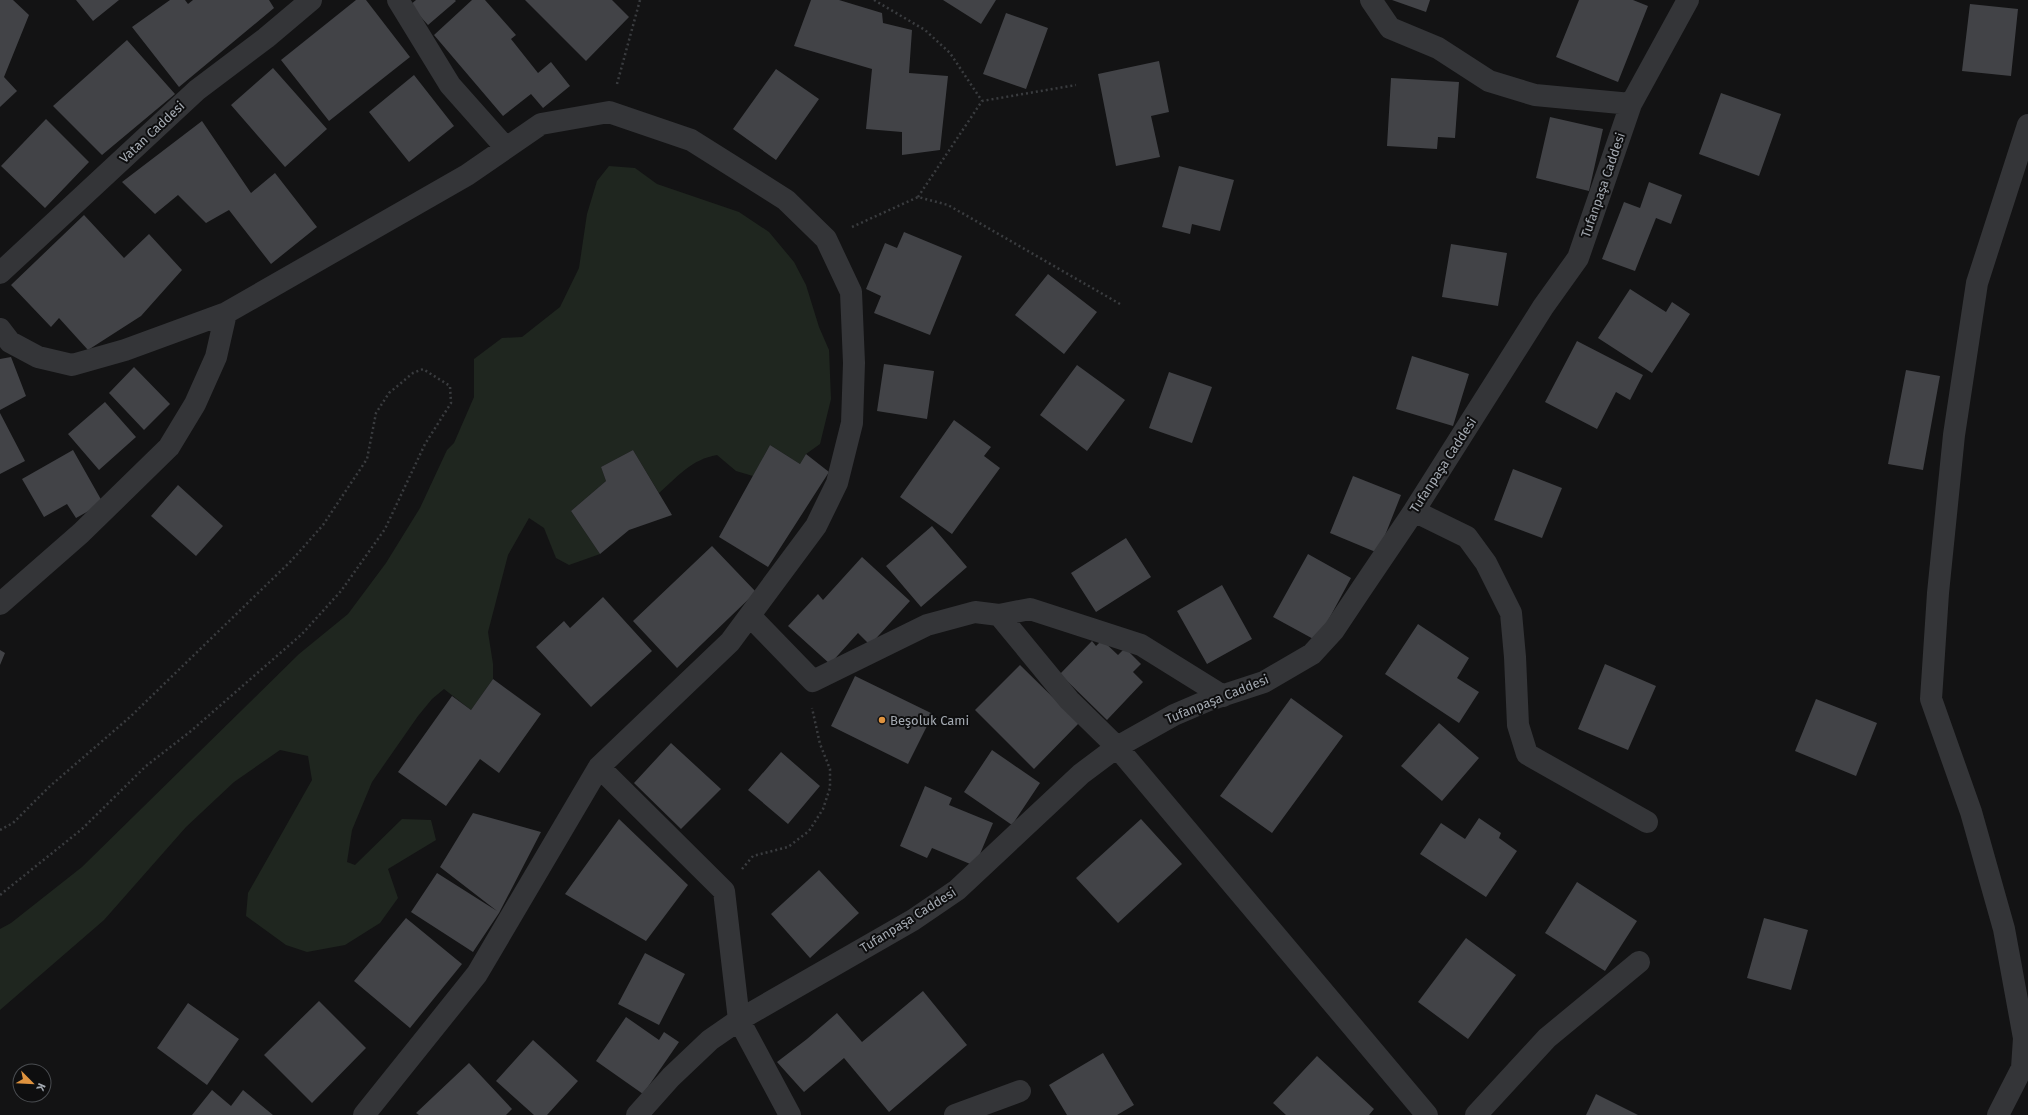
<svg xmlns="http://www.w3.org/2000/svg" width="2028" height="1115" font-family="'Fira Sans',sans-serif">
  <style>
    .green { fill: #1f261f }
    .building { fill: #424347 }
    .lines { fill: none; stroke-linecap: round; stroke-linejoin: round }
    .path { stroke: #3a3c3f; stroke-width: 2.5; stroke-dasharray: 2 3; stroke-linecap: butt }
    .minor { stroke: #343538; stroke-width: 22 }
    .tertiary { stroke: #343538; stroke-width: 22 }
    .poi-dot { fill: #df933f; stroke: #0e0e0f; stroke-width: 1.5 }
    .labels { text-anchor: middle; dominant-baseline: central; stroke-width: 4; stroke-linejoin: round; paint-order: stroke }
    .street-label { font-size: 13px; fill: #a5abb3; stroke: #0e0e0f }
    .poi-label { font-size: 13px; fill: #a5abb3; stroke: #0e0e0f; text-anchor: start }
  </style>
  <rect width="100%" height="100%" fill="#131314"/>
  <path class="green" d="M609 166 635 168 657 184 739 212 769 232 794 262 806 285 819 327 829 350 831 399 820 444 806 454 800 464 770 445 753 476 736 471 717 455C692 459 677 477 659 493L633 450 601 467 606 481 571 511 600 554 569 565 556 558 544 528 529 518 508 555 488 632 493 664V679L471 710 444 689 432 699 418 716 372 782 352 830 347 862 355 865 402 819 431 820 436 840 388 869 398 898 380 923 345 945 307 952 286 945 246 916 248 893 312 780 308 756 280 750 234 782 186 827 104 920 0 1010V929L11 923 82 867 299 654 348 614 386 563 420 508 447 450 454 443 474 397V359L502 338 522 337 560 307 579 268 587 214 597 181Z"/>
  <path class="building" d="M0 0H13L29 15 4 77 17 91 0 107Z
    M76 0H119L93 21Z
    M170 0H185L188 4 193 0H269L274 8 179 87 132 27Z
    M356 0H366L410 57 329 121 281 60Z
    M416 0H455L456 1 428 25 410 5Z
    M472 0H485L516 35 511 39 538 73 551 62 570 86 543 108 531 94 503 116 434 35Z
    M525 0H612L629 17 586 61Z
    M811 0H839L882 13 883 23 912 30 909 73 948 76 940 150 902 155V132L866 129 872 69 794 46Z
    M943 0H996L981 24Z
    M1392 0H1430L1426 12Z
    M1579 0H1633L1648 6 1618 82 1556 57Z
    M1970 4 2018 9 2011 76 1962 71Z
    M1006 13 1048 28 1026 89 983 74Z
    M127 40 175 94 102 155 53 106Z
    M1159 61 1169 112 1151 116 1160 157 1116 166 1098 74Z
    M273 68 327 129 285 167 231 105Z
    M776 69 819 99 776 160 733 129Z
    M414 75 454 126 409 162 369 112Z
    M1391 78 1459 82 1455 138 1438 137 1437 149 1387 146Z
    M1721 93 1781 114 1759 176 1699 154Z
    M1550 117 1603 129 1589 191 1536 178Z
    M46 119 89 162 45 208 1 166Z
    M202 121 251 193 275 173 317 227 271 264 229 210 206 223 178 195 155 214 122 182Z
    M1179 166 1234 180 1220 231 1192 224 1190 234 1162 227Z
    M1649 182 1682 195 1671 224 1656 218 1635 271 1602 259 1624 202 1640 208Z
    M84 215 124 258 149 234 182 270 141 316 88 350 59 318 51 327 11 285Z
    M904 232 962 256 930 335 874 313 881 296 866 289 885 243 897 248Z
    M1451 244 1507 253 1498 306 1442 297Z
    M1048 274 1097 312 1064 354 1015 315Z
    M1630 289 1666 312 1672 302 1690 314 1652 373 1598 338Z
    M1577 341 1643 375 1630 400 1616 392 1597 429 1545 402Z
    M1412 356 1469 374 1453 426 1396 409Z
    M11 357 26 396 0 410V359Z
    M884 364 934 371 927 419 877 411Z
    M1077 365 1125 400 1087 451 1040 415Z
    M134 367 170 404 144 430 109 393Z
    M1906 370 1940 376 1923 470 1888 464Z
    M1169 372 1212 387 1192 443 1149 428Z
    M105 402 136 437 99 470 68 434Z
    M0 413 25 461 0 474Z
    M954 420 991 447 984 456 1000 468 952 534 900 497Z
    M770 445 800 464 806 454 829 472 768 567 719 537Z
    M73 450 103 503 76 518 67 504 44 517 22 479Z
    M633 450 672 515 629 530 600 554 571 511 606 481 601 467Z
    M1513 469 1562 488 1542 538 1494 520Z
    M1353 476 1401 495 1378 553 1330 533Z
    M178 485 223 526 196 556 151 516Z
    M932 526 967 567 921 607 886 566Z
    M1126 538 1151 577 1096 612 1071 573Z
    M712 546 756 592 677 668 633 621Z
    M1308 554 1351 578 1317 641 1273 617Z
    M862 557 910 601 870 645 858 633 830 664 788 626 818 594 823 600Z
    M1222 585 1252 639 1207 664 1177 611Z
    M603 597 652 651 591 707 536 647 564 621 570 628Z
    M1418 624 1469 658 1457 678 1479 692 1459 723 1385 674Z
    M1102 640 1118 655 1125 648 1141 664 1133 672 1143 682 1107 720 1060 674 1092 641 1096 646Z
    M0 650 5 653 0 665Z
    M1605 664 1656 686 1628 750 1578 729Z
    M1020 665 1079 723 1034 769 975 710Z
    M855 676 933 714 908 764 831 726Z
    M493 679 541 714 499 773 480 759 446 806 398 772 452 696 471 710Z
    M1291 698 1343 736 1272 833 1220 796Z
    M1816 699 1877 723 1856 776 1795 751Z
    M1439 723 1479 758 1442 801 1401 766Z
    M671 743 721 789 681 829 634 783Z
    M992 750 1040 783 1012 825 964 792Z
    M781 752 820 786 788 824 748 790Z
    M925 786 952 798 949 805 993 823 975 866 932 848 927 858 900 846Z
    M473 813 541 832 499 913 473 952 411 912 437 873 497 911 440 867Z
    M1479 818 1501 833 1499 838 1517 851 1486 897 1420 854 1441 823 1465 839Z
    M619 819 688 885 646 941 565 894Z
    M1141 819 1182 864 1118 923 1076 878Z
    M819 870 859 913 810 958 771 914Z
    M1577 882 1637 921 1605 971 1545 933Z
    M406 918 462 964 410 1028 354 981Z
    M1764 918 1808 930 1791 990 1747 978Z
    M1466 938 1516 975 1468 1039 1418 1002Z
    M645 953 685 974 659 1025 618 1004Z
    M923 991 967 1045 889 1112 844 1058 804 1092 777 1062 807 1039 837 1013 862 1042Z
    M319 1001 366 1048 312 1103 264 1055Z
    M188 1003 239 1039 207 1085 157 1048Z
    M626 1017 659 1040 664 1032 679 1042 643 1094 596 1061Z
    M533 1040 578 1081 547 1115H534L496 1081Z
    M1103 1053 1134 1105 1117 1115H1067L1049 1085Z
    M1317 1056 1374 1109 1369 1115H1286L1273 1103Z
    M469 1063 512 1109 506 1115H419L416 1113Z
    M212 1090 231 1106 243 1090 273 1115H192Z
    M1596 1094 1638 1115H1586Z"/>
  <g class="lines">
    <path class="path" d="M874 0 925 30 950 53 982 101
      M617 84 640 0
      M918 197 982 101 1076 85
      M852 227 918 197 948 205 1120 304
      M0 830 13 823 49 787 130 717 291 561 323 525 367 459 376 413 389 393 413 373 423 369 450 386 451 403 425 444 385 529 341 591 302 634 191 731 146 766 82 829 0 895
      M742 869 753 856 788 847 809 831 823 809 830 788V769L820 744 812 708"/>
    <path class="minor" d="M398 0 450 85 506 148
      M1371 0 1390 28 1438 48 1489 81 1535 95 1631 104
      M0 329 10 342 38 357 72 365 125 350 226 313 467 175 541 124 609 112 691 140 786 200 826 239 851 292 854 363 852 423 837 483 816 526 730 642 599 767 477 974 364 1115
      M1414 511 1467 537 1486 563 1511 613 1515 657 1518 725 1527 754 1647 822
      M0 604 81 533 169 447 195 404 216 357 226 313
      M999 615 1030 609 1141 645 1223 696
      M750 616 813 681 927 625 975 612 999 615 1069 700 1117 747 1427 1115
      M599 767 724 891 739 1020 790 1115
      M637 1115 671 1077 710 1040 739 1020 913 920 957 890 1081 774 1117 747 1174 715 1209 700 1264 682 1312 654 1334 630 1360 591 1414 511 1543 307 1578 258 1631 104 1688 0
      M955 1115 1020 1091
      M1476 1115 1547 1038 1639 962
      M1998 1115 2022 1068 2024 1038 2004 929 1971 812 1931 699 1938 593 1954 435 1977 283 2028 125"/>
    <path class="tertiary" d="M0 273 197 90 266 38 311 0"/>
  </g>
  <circle class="poi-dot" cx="882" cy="720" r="4"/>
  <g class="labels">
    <g class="street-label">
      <text transform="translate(152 132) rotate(-43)">Vatan Caddesi</text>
      <text transform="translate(1603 185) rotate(-71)">Tufanpaşa Caddesi</text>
      <text transform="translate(1443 465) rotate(-57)">Tufanpaşa Caddesi</text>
      <text transform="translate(1217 699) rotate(-22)">Tufanpaşa Caddesi</text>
      <text transform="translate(908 920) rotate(-32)">Tufanpaşa Caddesi</text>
    </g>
    <g class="poi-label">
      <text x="890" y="720">Beşoluk Cami</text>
    </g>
  </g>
  <g transform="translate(32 1083) rotate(114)"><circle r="19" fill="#0e0e0f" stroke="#4a4d51"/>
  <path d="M0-3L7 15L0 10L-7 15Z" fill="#df933f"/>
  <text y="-6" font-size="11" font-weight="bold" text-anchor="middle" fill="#a5abb3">K</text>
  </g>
</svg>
